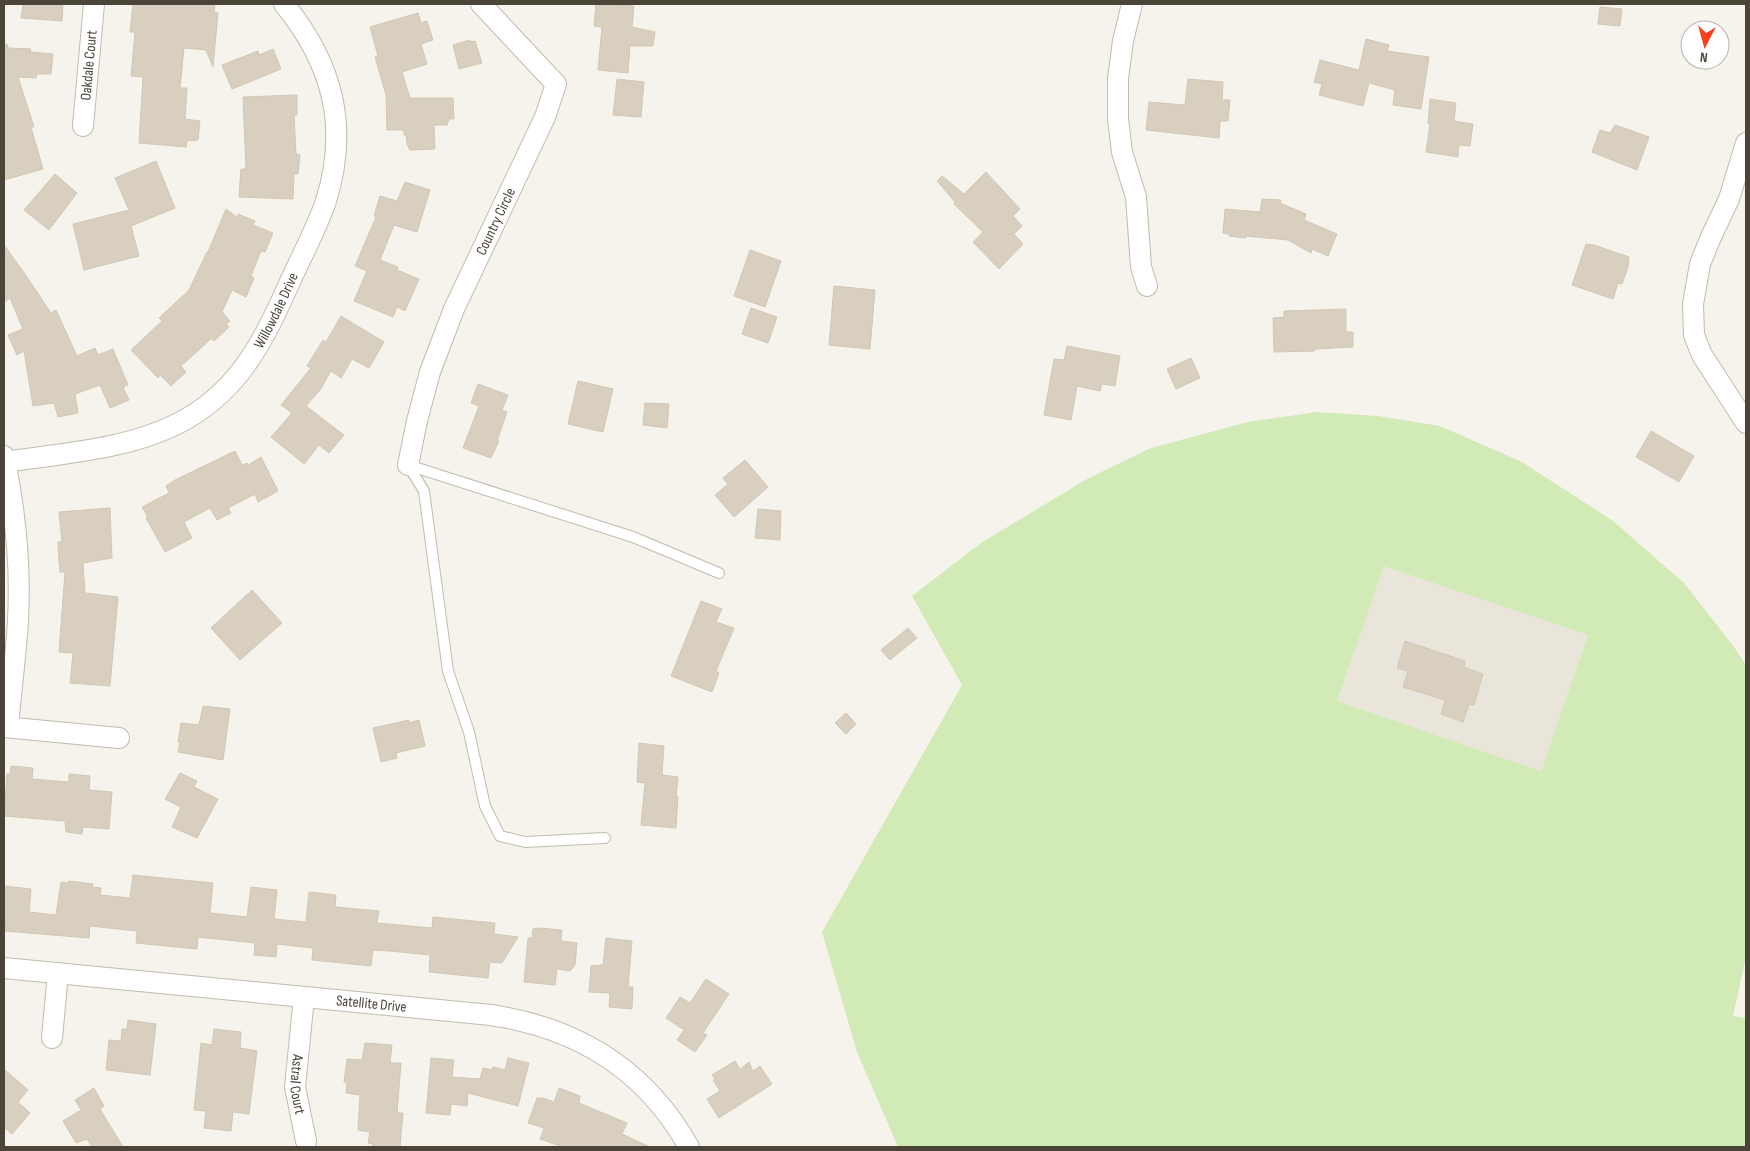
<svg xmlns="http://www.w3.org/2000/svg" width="1750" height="1151" font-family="'Sofia Sans Condensed',sans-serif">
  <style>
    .residential { fill: #eae5da }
    .green { fill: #d2eab5; fill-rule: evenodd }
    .building { fill: #d8cfc1; stroke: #d3c7b4 }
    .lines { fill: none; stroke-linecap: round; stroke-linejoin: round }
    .lane-casing { stroke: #c2bbae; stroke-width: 12 }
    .street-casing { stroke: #c2bbae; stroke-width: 22 }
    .lane { stroke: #fff; stroke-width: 10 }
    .street { stroke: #fff; stroke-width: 20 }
    .labels { text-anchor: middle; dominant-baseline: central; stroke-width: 4; stroke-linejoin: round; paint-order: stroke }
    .street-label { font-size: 15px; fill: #4b4439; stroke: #fff }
  </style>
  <rect width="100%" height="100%" fill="#f6f3ec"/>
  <path class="residential" d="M1384 565 1588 635 1541 771 1337 701Z"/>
  <path class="green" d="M1317 412 1378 416 1440 426 1522 462 1613 521 1684 583 1734 647 1746 665V957L1733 1016 1746 1018V1147H898L857 1052 822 932 962 685 912 596 981 543 1087 479 1151 448 1248 422ZM1384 566 1588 635 1541 771 1337 701Z"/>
  <path class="building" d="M23 4H63L62 21 21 18Z
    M133 4H215L214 12 218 13 213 67 206 50 184 48 180 88H187L185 119 200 121 198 140 187 141 186 147 139 143 143 77 131 76 135 32H130Z
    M596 4 634 6 632 27 655 32 653 46H630L628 73 598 70 602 27 594 26Z
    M1600 7 1622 9 1620 26 1598 24Z
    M418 13 421 23 427 21 433 40 421 44 427 64 402 72 410 98H453L454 119H449L447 125H434L435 149 410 150 407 144 406 135H404V130H387L386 95 375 57 378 56 370 27Z
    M1366 39 1389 45 1387 51 1429 57 1421 109 1393 105 1395 90 1369 83 1363 106 1319 95 1322 84 1314 82 1320 60 1359 70Z
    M470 40 471 42 475 41 482 63 459 69 453 45Z
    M4 44H7L8 48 31 49 30 52 53 54 51 74H37L36 78 18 77 34 127H31L43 169 4 180Z
    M273 49 281 69 232 89 222 65 258 51 259 55Z
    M617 79 644 82 641 117 613 115Z
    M1188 79 1223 82 1222 100H1230L1228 121H1220L1219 138 1146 130 1149 102 1185 105Z
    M297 95V115H294L296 154 300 155 298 174H294L293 199 239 197 241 169H246L243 97Z
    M1430 99 1456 103 1454 121 1473 124 1470 146 1459 145 1458 157 1426 152 1430 124H1428Z
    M1615 125 1649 137 1637 170 1592 152 1600 130 1610 133Z
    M156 161 175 208 131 226 139 256 84 270 73 224 129 210 115 178Z
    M986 172 1020 209 1013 216 1022 226 1014 234 1023 244 999 269 973 242 983 232 954 204 955 202 937 181 942 176 964 194Z
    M55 174 77 193 49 230 24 210Z
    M405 182 430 190 417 232 394 225 380 260 398 267 397 270 419 279 405 311 397 307 393 317 354 301 367 271 355 266 376 217 374 216 380 196 397 201Z
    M1262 199 1281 200 1280 203 1306 214 1304 220 1337 234 1328 256 1312 249 1311 253 1288 240 1246 236V238L1229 236V234L1223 233 1225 209 1260 212Z
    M226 209 238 218V214L255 221 253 225 273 233 265 252 261 251 251 276 254 278 246 297 232 290 222 312 230 321 226 324 229 327 214 341 212 338 181 366 186 372 171 386 160 375 158 378 131 350 162 321 159 318 189 290 207 252H208Z
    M1586 244 1594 245 1629 257 1628 267 1622 284 1618 283 1613 299 1572 285Z
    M4 245 25 274 51 313 56 310 77 356 95 348 98 355 113 349 128 385 123 387 129 400 110 408 100 385 75 394 78 413 58 417 54 403 33 406 24 351 17 355 8 335 23 329 10 298 4 302Z
    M750 250 781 261 765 307 734 296Z
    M834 286 875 290 870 349 829 345Z
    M751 308 777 317 768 343 742 334Z
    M1346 309V332H1353V347L1315 349V351L1274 352 1273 318 1284 317V311Z
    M341 316 384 342 369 368 352 359 341 378 331 371 320 390 306 406 344 435 329 453 319 445 304 464 271 437 292 413 281 405 311 368 307 366 323 340 326 342Z
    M1067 346 1120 356 1115 386 1102 384 1100 391 1077 386 1071 420 1044 415 1054 359 1064 360Z
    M1191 358 1200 378 1176 389 1167 369Z
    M578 381 613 389 603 432 568 424Z
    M478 384 508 395 502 410 507 412 497 441H499L491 458 463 448 479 406 471 403Z
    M645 403 669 404 667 428 643 425Z
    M1651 431 1694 456 1679 482 1636 457Z
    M235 451 242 465 247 463 248 465 261 457 278 491 258 502 255 494 228 508 231 513 217 520 210 508 184 522 192 538 165 552 146 518 148 517 142 507 169 493 166 486 175 480Z
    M745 460 768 487 734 517 715 495 728 484 723 478Z
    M110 508 112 558 83 563 85 593 118 597 110 686 70 683 73 653 59 652 65 572H60L59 561 58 542H62L59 512Z
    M758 509 781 511 780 540 755 538Z
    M252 590 282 623 240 660 211 628Z
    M701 601 722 609 716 622 734 628 716 671 719 673 712 692 671 676Z
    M908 628 917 638 890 660 881 650Z
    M1405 641 1465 661 1464 667 1483 674 1474 705 1469 704 1463 722 1441 714 1445 700 1403 687 1408 671 1397 668Z
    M203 706 230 709 223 760 178 752 180 742H178L181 723 199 725Z
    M846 713 856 724 846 734 835 723Z
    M409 720V723L419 720 425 746 396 753 397 758 381 762 373 728Z
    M639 743 664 746 662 775 678 777 676 797H678L676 828 641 825 645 783 637 782Z
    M11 766 33 768 32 779 69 782V774L90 776 89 790 112 792 109 829 83 827 82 834 66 832 65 821 4 816 7 774H10Z
    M180 773 197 781 194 787 218 799 197 838 172 827 181 807 165 799Z
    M133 875 213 883 210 913 247 917 251 887 277 890 274 919 306 922 309 892 336 895 335 907 379 911 377 923 432 928 433 917 495 923 494 934 518 937 502 963 490 962 488 978 429 972 430 955 390 951 373 950 371 966 312 960 313 948 277 944 276 957 254 955 255 943 198 937 197 949 136 943 137 931 90 926 89 938 5 931 6 918H4V886L31 889 29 912 56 915 61 882 68 883 69 881 93 884 92 887 101 888 100 895 130 898Z
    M538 928 562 930 561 941 577 943 575 965 570 971 557 969 555 985 524 982 528 938H532L533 929Z
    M606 938 632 941 628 987H633L632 1009 609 1007 610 993 589 992 591 966 603 965Z
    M706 979 729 994 703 1033 707 1035 695 1052 677 1040 684 1030 666 1018 680 997 690 1003Z
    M128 1020 156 1024 150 1075 106 1070 109 1040 121 1041 122 1029H127Z
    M214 1029 241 1032 240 1048 257 1051 249 1114 233 1112 231 1131 204 1128 206 1111 194 1110 201 1043 212 1045Z
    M365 1043 392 1045 390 1063H401L397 1113H403L400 1147H372L373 1144 368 1143 370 1132 358 1130 360 1095 346 1093 347 1082H344L347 1059 362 1060Z
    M431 1058 454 1060 452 1077 480 1079 483 1068 492 1070 493 1067 505 1070 508 1058 529 1063 518 1106 468 1093 467 1106 451 1104 450 1115 426 1113Z
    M735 1061 740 1069 749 1062 753 1071 760 1066 772 1084 719 1118 707 1099 720 1091 713 1080 715 1079 712 1075Z
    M4 1069 28 1090 18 1102 30 1113 12 1134 4 1127Z
    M94 1088 104 1106 100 1109 123 1147H92L87 1139 76 1143 63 1121 81 1110 75 1100Z
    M559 1088 580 1096 579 1103 627 1123 622 1134 650 1147H563L540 1139 544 1128 528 1123 537 1098H543L554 1102Z"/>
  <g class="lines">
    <defs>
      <path id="lane" d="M408 465 424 491 448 671 469 732 485 806 500 836 525 842 605 838
        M408 465 633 537 719 573"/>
      <g id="street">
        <path d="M1132 4 1123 41 1118 79V119L1122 152 1136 197 1141 267 1147 286"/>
        <path id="s1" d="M83 126 94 4"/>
        <path d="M1746 143 1729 199 1711 237 1700 264 1693 304 1694 335 1702 355 1746 423"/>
        <path d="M4 456C15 509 21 566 18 620 16 656 11 691 8 727"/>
        <path id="s2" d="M5 462C65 453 135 449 188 418 242 386 264 339 289 284 300 259 317 228 326 201 349 127 333 64 284 4"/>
        <path id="s3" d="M408 465 417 421 430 372 454 309 545 117 556 84 481 4"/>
        <path d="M4 727 119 738"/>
        <path id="s4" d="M4 968 491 1015C578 1028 645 1069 689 1147"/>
        <path id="s5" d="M304 997 295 1087 306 1141"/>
        <path d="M52 1038 58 973"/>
      </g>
    </defs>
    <use href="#lane" class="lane-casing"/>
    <use href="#street" class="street-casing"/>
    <use href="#lane" class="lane"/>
    <use href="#street" class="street"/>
  </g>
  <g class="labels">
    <g class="street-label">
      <text stroke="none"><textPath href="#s1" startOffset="61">Oakdale Court</textPath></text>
      <text stroke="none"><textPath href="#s3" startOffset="260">Country Circle</textPath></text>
      <text stroke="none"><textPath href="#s2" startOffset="331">Willowdale Drive</textPath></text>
      <text stroke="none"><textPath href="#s4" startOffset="369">Satellite Drive</textPath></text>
      <text stroke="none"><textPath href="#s5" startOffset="88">Astral Court</textPath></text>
    </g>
  </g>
  <rect width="1750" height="1151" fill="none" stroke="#4b4439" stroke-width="10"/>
  <g transform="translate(1705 45) rotate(186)"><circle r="24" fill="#ffffff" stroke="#b7b4b0"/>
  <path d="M0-4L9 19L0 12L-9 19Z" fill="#fc3f1d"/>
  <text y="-8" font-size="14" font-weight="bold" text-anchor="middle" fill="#4b4439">N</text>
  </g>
</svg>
